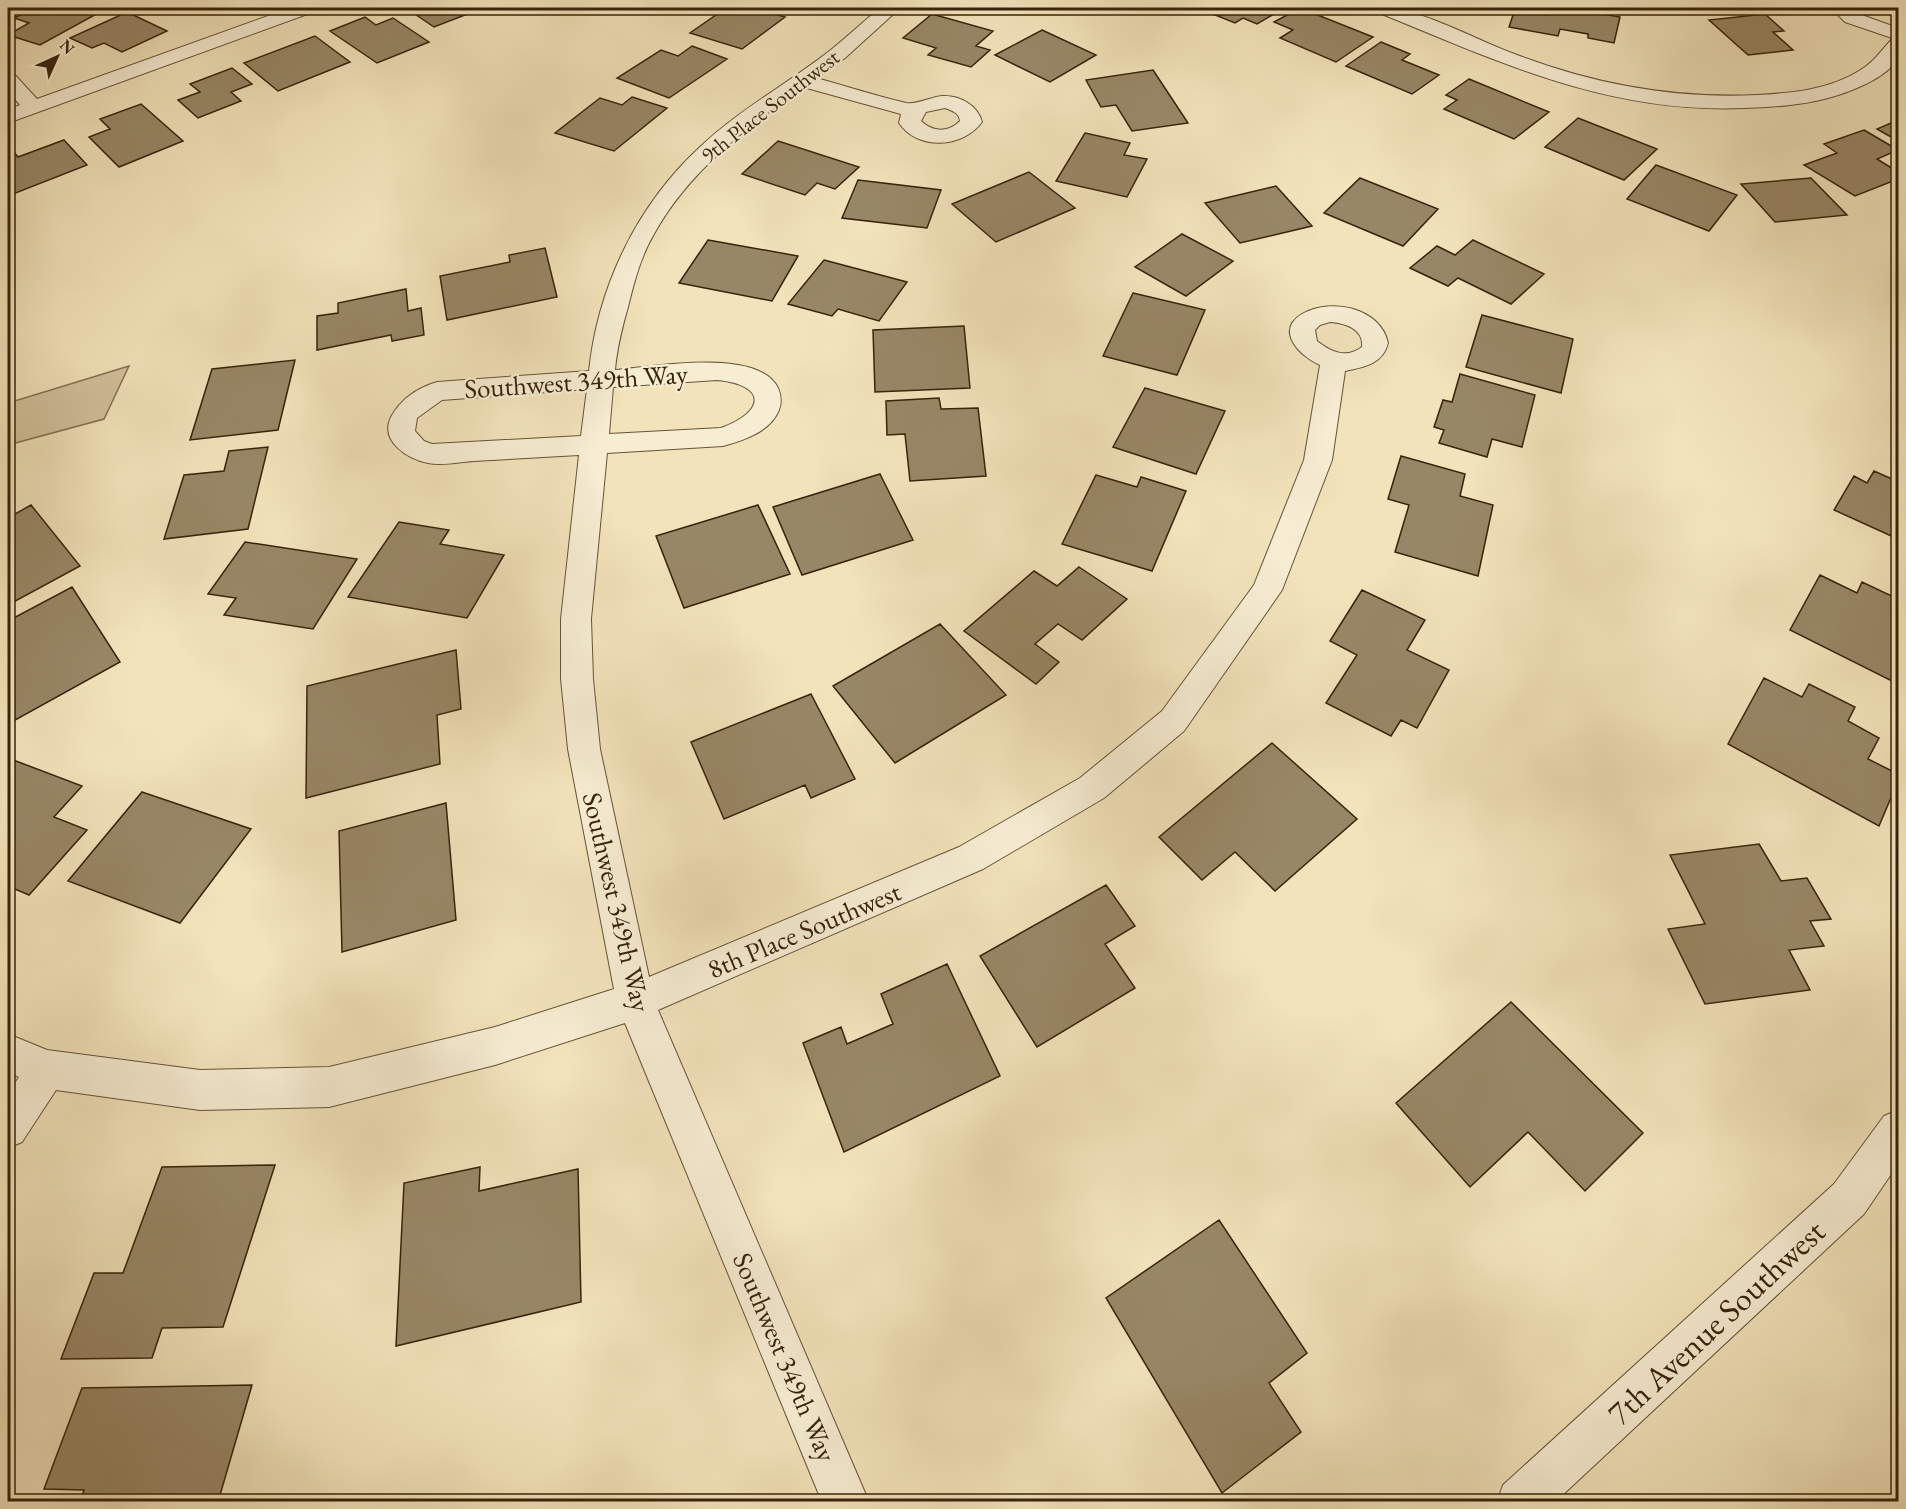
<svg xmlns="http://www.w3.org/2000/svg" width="1906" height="1509" font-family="'EB Garamond',serif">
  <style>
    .green { fill: #d2c29d; stroke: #847254; stroke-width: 1.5 }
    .building { fill: #988766; stroke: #37230a; stroke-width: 1.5 }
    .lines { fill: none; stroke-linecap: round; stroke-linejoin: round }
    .minor-casing { stroke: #665336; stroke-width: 2 }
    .minor { fill: #f7edd3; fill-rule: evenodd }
    .labels { text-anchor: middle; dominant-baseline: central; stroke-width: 5; stroke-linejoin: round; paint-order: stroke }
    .far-street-label { font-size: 22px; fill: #37230a; stroke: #f7edd3 }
    .street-label { font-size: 27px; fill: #37230a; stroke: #f7edd3 }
    .near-street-label { font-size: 33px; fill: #37230a; stroke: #f7edd3 }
  </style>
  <rect width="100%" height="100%" fill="#f2e3bb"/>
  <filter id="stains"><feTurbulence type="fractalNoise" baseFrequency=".00333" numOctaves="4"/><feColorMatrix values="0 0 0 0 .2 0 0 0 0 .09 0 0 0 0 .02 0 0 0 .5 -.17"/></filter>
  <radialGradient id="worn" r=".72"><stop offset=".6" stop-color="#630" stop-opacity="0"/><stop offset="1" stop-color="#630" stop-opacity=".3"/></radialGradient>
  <path class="green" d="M129 366 104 419 8 445V403Z"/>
  <path class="building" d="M35 8H92L102 11 40 45 8 35 29 23 14 18Z
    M406 8H483L434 27Z
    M726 8H754L785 17 742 49 690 33Z
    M1198 8H1284L1257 24 1243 18 1235 23Z
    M1300 8 1373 37 1336 62 1280 38 1293 30 1274 22Z
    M1549 8H1569L1620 17 1614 43 1588 38V34L1560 29 1558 36 1509 27 1515 9 1547 15Z
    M127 12 167 31 122 52 104 43 92 48 70 38Z
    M932 14 993 31 976 46 990 50 971 67 928 55 936 48 903 38Z
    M1765 14 1784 31 1773 32 1793 50 1748 55 1709 20Z
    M365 17 376 25 393 18 429 42 377 63 330 31Z
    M1042 30 1096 55 1050 82 995 55Z
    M315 36 350 62 278 91 244 63Z
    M1381 42 1410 54 1402 60 1439 75 1412 94 1346 66Z
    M692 46 727 59 669 98 617 78 661 50 678 56Z
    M232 68 252 84 231 92 241 101 198 118 178 100 200 92 190 84Z
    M1153 70 1188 123 1132 131 1116 105 1101 107 1086 80Z
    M1469 79 1549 112 1514 139 1444 109 1457 100 1446 95Z
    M632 97 667 108 614 151 555 133 600 98 622 105Z
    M141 104 183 141 119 167 89 137 110 129 100 119Z
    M1578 118 1657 149 1624 180 1545 147Z
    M1898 120V141L1877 129Z
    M1864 130 1898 150 1877 159 1898 172V179L1855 196 1804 165 1837 153 1824 144Z
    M1085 133 1130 143 1124 155 1147 159 1127 197 1056 181Z
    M64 140 87 165 8 196V153L13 151 18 157Z
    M778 141 859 167 835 189 817 183 805 195 742 174Z
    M1656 165 1737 195 1709 231 1627 199Z
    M1029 172 1075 208 996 242 952 204Z
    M1360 178 1438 209 1403 246 1324 213Z
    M1811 178 1847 215 1775 222 1741 184Z
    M858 180 941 190 927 228 842 218Z
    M1276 186 1312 226 1240 243 1205 203Z
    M1182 234 1233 261 1186 296 1135 267Z
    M708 240 798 256 772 301 679 283Z
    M1473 240 1544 274 1511 304 1458 278 1448 286 1410 268 1437 246 1455 255Z
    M545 248 557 297 447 320 440 276 510 262 509 255Z
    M824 260 907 282 879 321 838 309 832 316 788 304Z
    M406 289 408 311 421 308 424 335 392 341 391 335 317 350V316L338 313V303Z
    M1133 293 1205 310 1177 375 1103 356Z
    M1482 315 1573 339 1561 393 1466 367Z
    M964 326 970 388 875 392 873 330Z
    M295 360 278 430 190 440 212 369Z
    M1460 374 1535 395 1522 447 1492 439 1487 457 1439 443 1444 430 1434 427 1443 400 1452 402Z
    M1145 388 1225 411 1196 474 1113 447Z
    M939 398 941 409 978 408 986 476 910 481 905 434 887 435 886 401Z
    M268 447 248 529 164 539 184 475 224 471 229 451Z
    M1401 456 1465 474 1460 496 1493 505 1478 576 1395 552 1409 505 1388 499Z
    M1898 468V539L1834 510 1854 476 1867 483 1874 471 1892 479Z
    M880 474 913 540 802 575 773 507Z
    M1096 475 1137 487 1141 477 1186 491 1152 571 1062 544Z
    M31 505 80 566 8 605V518Z
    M758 505 790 574 684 608 656 536Z
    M399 522 449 530 440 544 504 555 467 618 348 597Z
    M245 542 357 559 313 629 224 615 236 598 208 594Z
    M1079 567 1127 599 1082 640 1058 624 1035 644 1059 662 1036 684 964 631 1034 571 1057 586Z
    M1820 575 1857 593 1862 582 1898 599V684L1790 630Z
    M72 587 120 662 8 724V621Z
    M1362 590 1425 620 1407 650 1449 670 1417 728 1401 720 1391 736 1326 703 1357 655 1330 641Z
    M940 624 1006 695 895 763 833 686Z
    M456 650 461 709 437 715 440 764 306 798 307 686Z
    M1764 678 1802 697 1809 684 1855 707 1848 721 1879 738 1868 759 1898 774V781L1879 826 1728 744Z
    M811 694 855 779 811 798 805 785 724 819 691 742Z
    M1272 743 1357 819 1275 891 1235 852 1202 880 1159 837Z
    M8 758 82 786 54 817 87 830 29 895 8 886Z
    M142 792 251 829 180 923 68 881Z
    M446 803 456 920 342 952 339 831Z
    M1759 844 1781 881 1807 878 1831 919 1810 921 1824 946 1789 950 1810 990 1705 1004 1668 929 1705 924 1670 855Z
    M1106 885 1135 926 1105 944 1135 988 1037 1047 980 956Z
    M947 964 1000 1076 844 1152 803 1043 841 1027 847 1044 893 1024 881 994Z
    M1511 1002 1643 1133 1585 1191 1528 1132 1470 1187 1396 1103Z
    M275 1165 223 1327 162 1328 152 1358 61 1359 94 1273H123L162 1167Z
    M480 1167 479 1191 578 1169 581 1302 396 1346 404 1183Z
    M1219 1220 1307 1353 1269 1383 1301 1432 1222 1493 1106 1298Z
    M252 1385 218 1502H80L84 1490 44 1489 82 1388Z"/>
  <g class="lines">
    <defs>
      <path id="minor" d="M290 8H315L313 12 8 123V110L20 105 8 91V73L15 75 37 99Z
        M880 8H900L845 58 816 78C846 86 876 96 906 103 916 105 931 97 942 96 959 95 978 105 982 122 963 148 918 151 899 123L901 114 803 87C747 127 688 172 654 234 641 256 634 282 628 307 622 328 617 348 615 370 652 367 758 347 778 388 781 395 782 402 779 410 770 432 744 440 723 446L607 453 591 619 593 679 600 749 649 977 959 847 1080 778 1162 711 1254 585 1304 460 1320 365C1301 357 1274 331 1302 314 1331 297 1381 308 1388 343 1383 364 1364 367 1345 371L1332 460 1282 590 1184 731 1104 798 983 869 658 1010 869 1502H822L625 1023 495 1065 329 1107 200 1110 56 1090 22 1142 8 1148V1094L19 1077 8 1072V1034L47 1050 200 1070 329 1067 495 1027 614 989 568 749 561 679V619L579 455C544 457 509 459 474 461 460 462 442 466 428 463 408 459 379 441 391 417 401 399 417 388 437 382L589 371C598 286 637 205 700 147 740 109 789 83 832 49 848 36 864 21 880 8ZM945 108C953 111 959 113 960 121 948 133 933 132 921 121L926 112ZM1330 322C1345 323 1364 329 1362 347 1346 359 1331 352 1317 341L1315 330 1320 325ZM717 380C768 385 765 412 721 428L609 434 613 387ZM587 389 581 436 432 444 424 441 415 431 417 418 442 400Z
        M1375 8C1413 4 1474 39 1512 53 1592 84 1671 99 1757 95 1792 93 1828 90 1859 71 1873 63 1880 52 1891 40L1895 39 1845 22 1831 8H1851L1859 14 1898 28C1898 36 1900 47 1898 55 1894 75 1852 91 1835 96 1806 105 1775 107 1745 108 1608 114 1500 62 1377 12Z
        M1898 1110V1164L1864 1214 1555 1502H1497L1503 1485 1834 1184 1884 1116Z"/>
    </defs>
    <use href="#minor" class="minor-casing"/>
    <use href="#minor" class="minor"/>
  </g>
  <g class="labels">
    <g class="far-street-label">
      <text transform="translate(770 106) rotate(-38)">9th Place Southwest</text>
    </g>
    <g class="street-label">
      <text transform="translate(576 381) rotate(-4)">Southwest 349th Way</text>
      <text transform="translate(617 902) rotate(77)">Southwest 349th Way</text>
      <text transform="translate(804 930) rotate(-23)">8th Place Southwest</text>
      <text transform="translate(785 1357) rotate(67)">Southwest 349th Way</text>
    </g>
    <g class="near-street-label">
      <text transform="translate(1716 1322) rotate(-43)">7th Avenue Southwest</text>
    </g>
  </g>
  <rect width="1906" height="1509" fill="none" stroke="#f2e3bb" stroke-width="30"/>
  <rect x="9" y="9" width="1888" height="1491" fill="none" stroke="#37230a" stroke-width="3"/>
  <rect x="15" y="15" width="1876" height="1479" fill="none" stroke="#37230a" stroke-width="1.5"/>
  <g transform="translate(57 57) rotate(45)" stroke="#f7edd3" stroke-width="4.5" paint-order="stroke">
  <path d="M0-4.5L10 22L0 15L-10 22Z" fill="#37230a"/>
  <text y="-9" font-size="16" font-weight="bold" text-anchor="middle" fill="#37230a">N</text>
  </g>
  <rect width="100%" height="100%" filter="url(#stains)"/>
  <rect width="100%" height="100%" fill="url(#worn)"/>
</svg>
